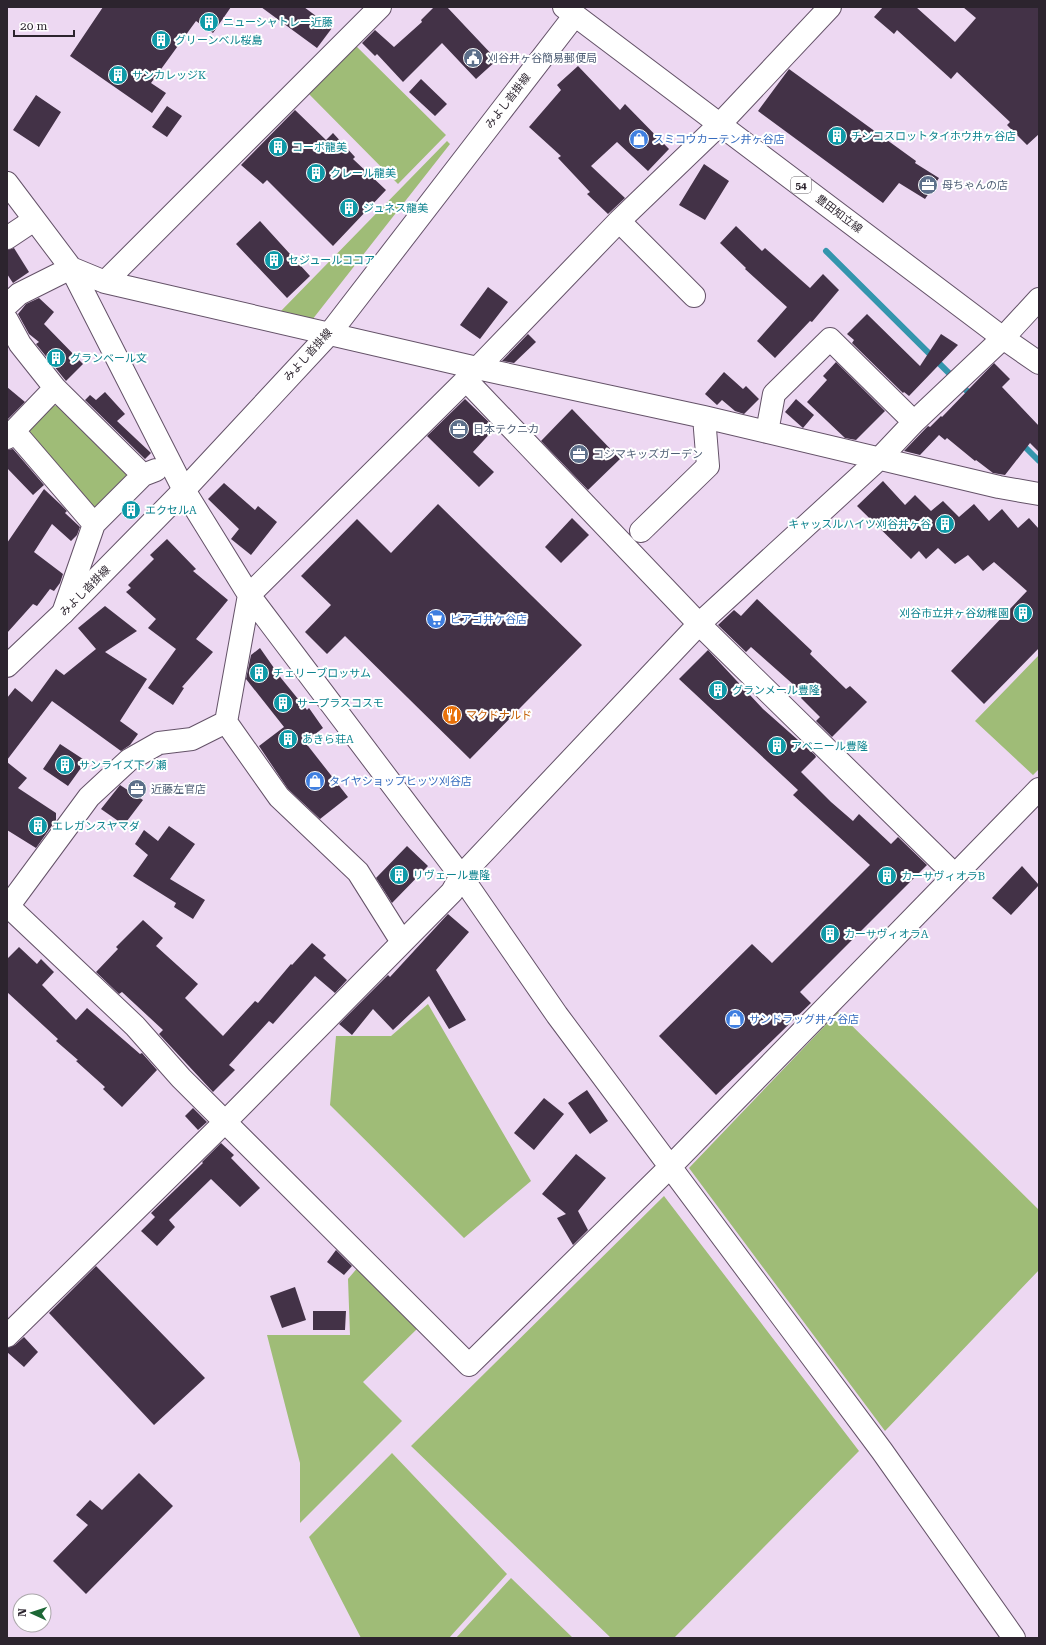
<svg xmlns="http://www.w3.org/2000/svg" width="1046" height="1645" font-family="'Roboto Serif','Noto Sans JP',serif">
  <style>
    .green { fill: #9fbc77 }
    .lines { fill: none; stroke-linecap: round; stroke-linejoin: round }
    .stream { stroke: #3495ad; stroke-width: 6 }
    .building { fill: #433247 }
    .minor-casing { stroke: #645268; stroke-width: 24 }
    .major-casing { stroke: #645268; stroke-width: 24 }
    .minor { stroke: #fff; stroke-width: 22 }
    .major { stroke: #fff; stroke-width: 22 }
    .labels { text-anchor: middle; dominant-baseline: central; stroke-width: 4; stroke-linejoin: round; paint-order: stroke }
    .shield { fill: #fff; stroke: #6b666d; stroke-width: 1 }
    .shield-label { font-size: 10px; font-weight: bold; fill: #2c242e }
    .culture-label { font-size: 11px; fill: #0d838f; stroke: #fff; text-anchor: start }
    .service-label { font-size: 11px; fill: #4e5e75; stroke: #fff; text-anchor: start }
    .street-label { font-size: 11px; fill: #2c242e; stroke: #fff }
    .shop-label { font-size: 11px; fill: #366cbe; stroke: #fff; text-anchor: start }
    .food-label { font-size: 11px; fill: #c56008; stroke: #fff; text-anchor: start }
  </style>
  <rect width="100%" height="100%" fill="#edd8f2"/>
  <path class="green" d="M351 41 446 135 398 184 303 88Z
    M447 141 450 144 312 320 279 313Z
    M47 405 58 406 130 472 99 511H89L23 434Z
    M1039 655V769L1033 775 975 721Z
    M428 1004 531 1181 464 1238 330 1105 336 1036H391Z
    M838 1012 1039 1210V1270L885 1431 689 1168Z
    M664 1196 859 1451 674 1638H611L411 1446Z
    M359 1266 419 1327 363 1382 402 1421 300 1523V1463L267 1335H350L348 1279Z
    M392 1453 507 1574 449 1638H361L309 1537Z
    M511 1578 573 1638H456Z"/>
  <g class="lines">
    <path class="stream" d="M826 251 973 397
      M1021 443 1039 461"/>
  </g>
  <path class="building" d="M103 7H231L213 33 196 21 151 83 166 93 152 113 70 56Z
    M261 7H304L332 28 317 48Z
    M434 7H447L497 60 476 79 442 43 403 82 377 54 375 56 362 43 375 30 394 47 422 22 421 20Z
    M883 7H916L955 42 976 18 963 7H1039V134L1027 145 1007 125 1010 122 957 72 951 79 897 30 894 34 874 17Z
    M578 66 620 110 625 104 669 149 648 171 617 142 591 166 625 198 608 214 587 194 590 192 558 158 561 156 529 127 561 90 557 85Z
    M789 69 916 161 915 163 939 178 925 199 899 183 883 203 758 111Z
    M421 79 447 104 435 116 409 92Z
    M36 95 61 112 39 147 13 130Z
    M167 106 182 116 167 137 152 127Z
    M295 110 326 140 333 133 355 157 353 159 386 190 333 246 267 180 263 184 241 165Z
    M704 164 729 181 705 220 679 205Z
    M260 221 310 276 287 298 236 244Z
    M736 226 762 251 765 248 810 288 823 274 839 290 812 322 810 321 775 358 757 341 787 307 745 269 746 268 720 243Z
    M14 248 29 272 13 283 7 274V250Z
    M488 287 508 302 480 339 460 325Z
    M39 298 54 312 44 324 83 364 66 381 36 344 39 342 29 334 18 314 26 304Z
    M867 314 920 366 941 334 958 345 909 396 904 392 903 393 852 343 854 340 847 334Z
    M528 334 536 342 514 363 502 361Z
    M836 362 885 411 856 440 845 438 807 402 827 380 823 376Z
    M994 363 1010 379 1002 387 1039 426V452L1030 443 1005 475 993 473 976 460 975 461 947 438 945 440 939 435 920 455 904 451 928 426 930 427 941 416 942 417Z
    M724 372 743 389 746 386 759 399 744 414 735 411 722 400 717 405 705 394Z
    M7 387 25 402 7 420Z
    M105 392 125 414 117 421 151 453 145 459 85 400 90 395 96 400Z
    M465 399 495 428 473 452 494 472 479 487 427 436Z
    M796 399 814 415 803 428 785 412Z
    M572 409 620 459 588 490 541 441Z
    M13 449 44 485 33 495 7 468V450Z
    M883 481 905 505 915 495 931 511 943 501 959 517 974 504 989 521 1002 509 1018 528 1029 518 1039 529V648L984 704 951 671 1027 591 994 562 983 571 968 555 955 564 938 548 926 559 919 551 911 559 857 506Z
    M224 483 255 510 258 506 277 522 251 555 231 539 239 529 208 499Z
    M44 489 61 505 67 511 65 513 80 527 77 535 71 541 52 524 34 552 63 574 60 583 54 591 50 589 37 606 33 604 7 633V543Z
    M438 504 582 645 470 759 345 636 327 654 305 632 331 605 301 576 357 519 391 553Z
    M572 518 589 535 561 563 545 547Z
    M167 539 196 569 193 571 228 600 196 639 213 652 182 687 184 688 173 705 148 688 176 649 148 628 156 619 126 592 131 588 128 585 154 559 150 555Z
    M757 599 812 651 810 654 846 689 850 686 867 702 832 737 816 721 820 717 801 698 804 694 751 647 746 652 718 625 734 610 741 616Z
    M105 606 137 631 105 652 147 679 120 721 138 734 130 745 121 751 52 701 7 760V698L15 688 32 702 56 669 64 675 96 649 78 628Z
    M260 648 281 678 307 710 309 708 323 728 305 742 348 797 320 819 288 789 259 746 284 727 246 679 251 655Z
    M708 650 763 709 815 755 816 757 801 772 831 802 853 821 859 814 891 844 898 837 927 865 800 992 811 1003 716 1095 659 1036 752 944 772 963 870 865 793 795 798 790 679 679Z
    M60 744 86 761 68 786 43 769Z
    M7 762 27 778 18 788 56 813V820L36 848 7 830Z
    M120 785 143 800 124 825 101 809Z
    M169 826 195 844 170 879 205 900 193 919 174 907 176 903 133 876 148 855 135 844 144 830 158 841Z
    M407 846 428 866 392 903 376 878Z
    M1022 866 1039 885 1011 915 992 898Z
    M448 914 469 932 436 970 466 1020 449 1029 429 996 393 1030 373 1009 352 1035 339 1024 388 975 390 977Z
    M143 920 163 938 156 946 198 984 185 998 223 1036 255 1001 258 1003 291 964 292 965 312 943 326 955 323 958 347 980 335 993 315 976 273 1024 269 1021 229 1065 235 1070 213 1092 159 1034 163 1030 122 992 119 994 96 972 118 949 116 947Z
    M19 947 37 964 41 959 54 972 42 985 76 1020 87 1008 140 1054 142 1053 157 1070 122 1107 103 1089 105 1087 76 1061 78 1060 56 1041 58 1039 7 992V959Z
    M587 1090 608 1121 590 1134 568 1103Z
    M544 1098 564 1114 534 1150 514 1133Z
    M193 1108 207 1122 198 1130 185 1116Z
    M221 1143 234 1155 231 1158 260 1188 240 1207 211 1179 169 1220 175 1227 157 1246 141 1231 155 1217 151 1213 203 1163 202 1162Z
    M576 1154 606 1178 578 1211 588 1230 573 1245 557 1218 566 1214 542 1194Z
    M336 1250 352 1266 344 1275 327 1262Z
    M96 1266 205 1378 154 1425 49 1313Z
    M295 1287 306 1320 282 1328 270 1296Z
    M313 1311H346L345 1330H313Z
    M24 1337 38 1352 24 1367 7 1352V1348L15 1345Z
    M139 1473 173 1506 86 1594 53 1561 88 1525 76 1515 90 1500 102 1510Z"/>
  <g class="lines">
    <defs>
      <path id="minor" d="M7 183 71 268 105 282 477 368 704 417 999 487 1039 494
        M619 221 694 296
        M7 238 34 220
        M105 282 380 7
        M7 305 19 294 71 268 184 490 249 595 461 876 557 1015 882 1451 1014 1638
        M7 320 20 344 55 388 143 475
        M466 380 699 624 954 874
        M14 431 94 524
        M767 432 774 394 830 339 914 422
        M7 438 55 388
        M641 531 708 466 704 417
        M63 613 94 524 143 475 156 470
        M226 722 279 797 358 872 402 942
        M7 905 135 1026 181 1078 469 1365 670 1167 1039 789
        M7 908 89 797 129 760 159 743 192 739 226 722 249 595 466 380 619 221 720 124 830 7
        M7 1336 226 1121 452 892 461 876 699 624 880 458 914 422 1003 338 1039 299"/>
      <path id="major" d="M564 7 1003 338 1039 363
        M7 666 63 613 184 490 330 333 575 15"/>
    </defs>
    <use href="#minor" class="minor-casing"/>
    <use href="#major" class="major-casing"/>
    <use href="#minor" class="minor"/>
    <use href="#major" class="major"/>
  </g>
  <defs>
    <symbol id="building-disc" viewBox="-11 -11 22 22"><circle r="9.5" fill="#0f9aa8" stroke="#fff"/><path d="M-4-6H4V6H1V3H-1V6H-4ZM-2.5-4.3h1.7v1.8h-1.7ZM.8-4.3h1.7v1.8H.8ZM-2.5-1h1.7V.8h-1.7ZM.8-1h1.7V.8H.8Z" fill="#fff"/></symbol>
    <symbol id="civic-disc" viewBox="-11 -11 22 22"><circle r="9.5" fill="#5c6f8a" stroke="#fff"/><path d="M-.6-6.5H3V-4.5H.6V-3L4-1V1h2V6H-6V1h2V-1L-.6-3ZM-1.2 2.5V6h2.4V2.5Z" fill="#fff"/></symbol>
    <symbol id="shop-disc" viewBox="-11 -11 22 22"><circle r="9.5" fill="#3f7fe0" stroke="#fff"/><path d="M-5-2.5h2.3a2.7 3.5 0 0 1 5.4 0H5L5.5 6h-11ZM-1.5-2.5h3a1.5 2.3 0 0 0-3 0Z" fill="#fff"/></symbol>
    <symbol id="office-disc" viewBox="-11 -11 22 22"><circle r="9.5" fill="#5c6f8a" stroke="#fff"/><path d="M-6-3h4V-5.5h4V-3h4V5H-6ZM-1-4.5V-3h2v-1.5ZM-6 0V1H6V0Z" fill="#fff"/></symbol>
    <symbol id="supermarket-disc" viewBox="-11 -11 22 22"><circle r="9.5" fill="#3f7fe0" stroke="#fff"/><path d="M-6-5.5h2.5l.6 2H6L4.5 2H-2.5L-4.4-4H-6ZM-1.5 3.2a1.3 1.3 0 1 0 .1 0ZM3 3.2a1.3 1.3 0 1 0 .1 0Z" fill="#fff"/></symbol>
    <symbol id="restaurant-disc" viewBox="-11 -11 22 22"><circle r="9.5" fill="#e8710a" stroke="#fff"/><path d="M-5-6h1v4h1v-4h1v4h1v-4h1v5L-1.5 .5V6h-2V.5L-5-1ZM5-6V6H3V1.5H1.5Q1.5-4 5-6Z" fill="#fff"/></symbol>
  </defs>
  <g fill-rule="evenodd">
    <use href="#building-disc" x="198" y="11" width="22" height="22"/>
    <use href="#building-disc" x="150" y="29" width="22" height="22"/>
    <use href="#civic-disc" x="462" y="47" width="22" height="22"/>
    <use href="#building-disc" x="107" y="64" width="22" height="22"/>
    <use href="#building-disc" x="826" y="125" width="22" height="22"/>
    <use href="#shop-disc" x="628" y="128" width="22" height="22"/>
    <use href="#building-disc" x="267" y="136" width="22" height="22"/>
    <use href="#building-disc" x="305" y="162" width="22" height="22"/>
    <use href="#office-disc" x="917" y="174" width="22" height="22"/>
    <use href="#building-disc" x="338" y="197" width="22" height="22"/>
    <use href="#building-disc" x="263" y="249" width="22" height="22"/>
    <use href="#building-disc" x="45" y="347" width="22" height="22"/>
    <use href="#office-disc" x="448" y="418" width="22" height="22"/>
    <use href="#office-disc" x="568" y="443" width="22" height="22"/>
    <use href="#building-disc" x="120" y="499" width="22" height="22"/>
    <use href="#building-disc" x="934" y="513" width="22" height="22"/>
    <use href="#building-disc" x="1012" y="602" width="22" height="22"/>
    <use href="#supermarket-disc" x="425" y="608" width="22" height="22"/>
    <use href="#building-disc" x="248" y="662" width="22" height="22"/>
    <use href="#building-disc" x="707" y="679" width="22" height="22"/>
    <use href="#building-disc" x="272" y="692" width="22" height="22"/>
    <use href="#restaurant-disc" x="441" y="704" width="22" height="22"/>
    <use href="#building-disc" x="277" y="728" width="22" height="22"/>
    <use href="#building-disc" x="766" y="735" width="22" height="22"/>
    <use href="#building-disc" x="54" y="754" width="22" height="22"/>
    <use href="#shop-disc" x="304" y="770" width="22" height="22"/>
    <use href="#office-disc" x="126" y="778" width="22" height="22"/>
    <use href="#building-disc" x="27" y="815" width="22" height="22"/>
    <use href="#building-disc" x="388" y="864" width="22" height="22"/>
    <use href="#building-disc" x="876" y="865" width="22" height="22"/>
    <use href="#building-disc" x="819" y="923" width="22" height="22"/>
    <use href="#shop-disc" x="724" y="1008" width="22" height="22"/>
  </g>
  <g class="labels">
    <rect class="shield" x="791" y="177" width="20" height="16" rx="3"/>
    <g class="shield-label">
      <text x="801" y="185">54</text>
    </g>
    <g class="culture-label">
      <text x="223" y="22">ニューシャトレー近藤</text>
      <text x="175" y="40">グリーンベル桜島</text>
      <text x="132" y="75">サンカレッジK</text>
      <text x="851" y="136">チンコスロットタイホウ井ヶ谷店</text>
      <text x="292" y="147">コーポ龍美</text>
      <text x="330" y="173">クレール龍美</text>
      <text x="363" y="208">ジュネス龍美</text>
      <text x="288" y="260">セジュールココア</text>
      <text x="70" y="358">グランベール文</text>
      <text x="145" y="510">エクセルA</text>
      <text x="931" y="524" text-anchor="end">キャッスルハイツ刈谷井ヶ谷</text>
      <text x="1009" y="613" text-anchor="end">刈谷市立井ヶ谷幼稚園</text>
      <text x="273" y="673">チェリーブロッサム</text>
      <text x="732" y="690">グランメール豊隆</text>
      <text x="297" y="703">サープラスコスモ</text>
      <text x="302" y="739">あきら荘A</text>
      <text x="791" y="746">アベニール豊隆</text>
      <text x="79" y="765">サンライズ下ノ瀬</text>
      <text x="52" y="826">エレガンスヤマダ</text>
      <text x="413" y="875">リヴェール豊隆</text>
      <text x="901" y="876">カーサヴィオラB</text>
      <text x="844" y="934">カーサヴィオラA</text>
    </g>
    <g class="service-label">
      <text x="487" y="58">刈谷井ヶ谷簡易郵便局</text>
      <text x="942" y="185">母ちゃんの店</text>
      <text x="473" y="429">日本テクニカ</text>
      <text x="593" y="454">コジマキッズガーデン</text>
      <text x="151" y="789">近藤左官店</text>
    </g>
    <g class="street-label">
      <text transform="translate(508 101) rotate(-52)">みよし沓掛線</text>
      <text transform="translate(839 214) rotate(37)">豊田知立線</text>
      <text transform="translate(308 355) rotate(-48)">みよし沓掛線</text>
      <text transform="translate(85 591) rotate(-45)">みよし沓掛線</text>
    </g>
    <g class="shop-label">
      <text x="653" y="139">スミコウカーテン井ヶ谷店</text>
      <text x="450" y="619">ピアゴ井ケ谷店</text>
      <text x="329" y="781">タイヤショップヒッツ刈谷店</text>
      <text x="749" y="1019">サンドラッグ井ヶ谷店</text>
    </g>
    <g class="food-label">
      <text x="466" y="715">マクドナルド</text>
    </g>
  </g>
  <rect width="1046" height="1645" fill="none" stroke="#2c242e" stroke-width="16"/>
  <g transform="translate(32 1613) rotate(273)"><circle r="19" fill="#ffffff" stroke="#aba7ab"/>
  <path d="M0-3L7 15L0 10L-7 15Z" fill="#1c6735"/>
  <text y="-6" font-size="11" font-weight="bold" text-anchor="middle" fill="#2c242e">N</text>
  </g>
  <path d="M14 30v6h60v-6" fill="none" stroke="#2c242e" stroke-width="2"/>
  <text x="20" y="30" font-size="12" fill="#2c242e" stroke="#ffffff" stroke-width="3" paint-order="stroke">20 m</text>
</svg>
